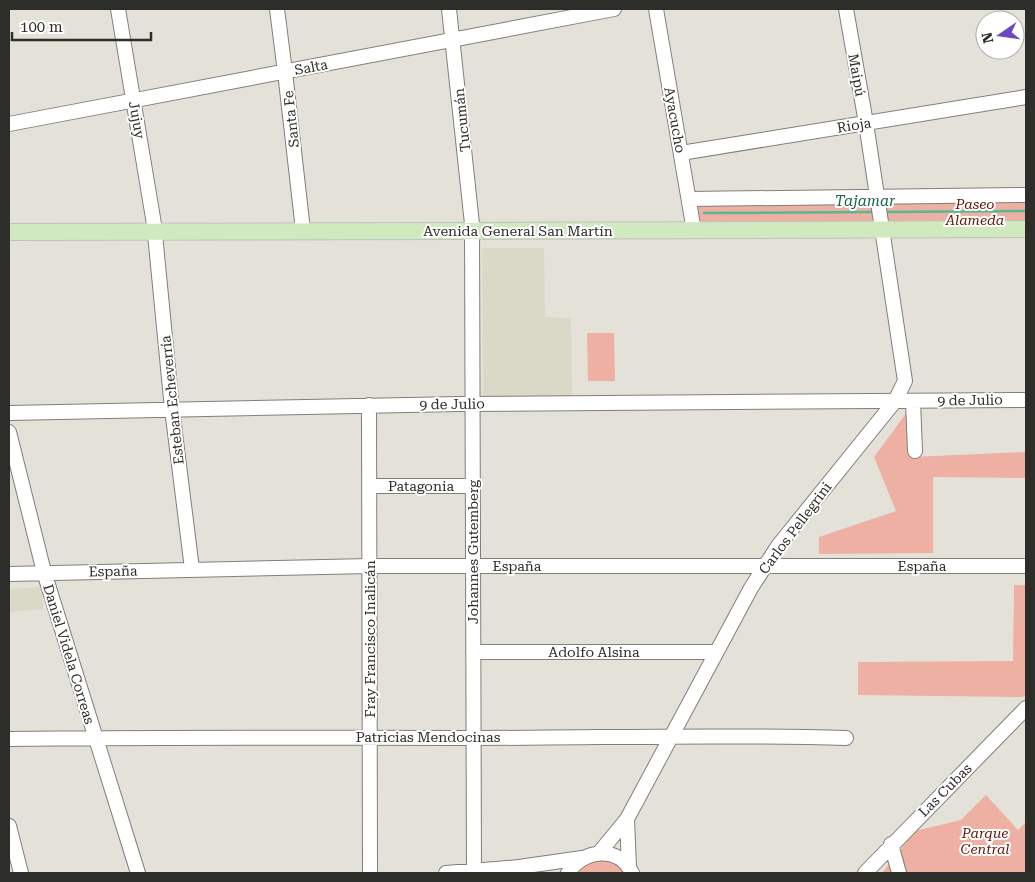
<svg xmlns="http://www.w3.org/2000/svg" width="1035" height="882" font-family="'Roboto Serif',serif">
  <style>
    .built { fill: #dad8c7 }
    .green { fill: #edb0a2 }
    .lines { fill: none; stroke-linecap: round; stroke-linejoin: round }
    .stream { stroke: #55b994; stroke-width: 2.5 }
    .minor-casing { stroke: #817f77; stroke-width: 16 }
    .major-casing { stroke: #c0c0bf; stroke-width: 18 }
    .minor { stroke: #fff; stroke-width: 14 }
    .major { stroke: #d0e9bf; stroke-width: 16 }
    .labels { text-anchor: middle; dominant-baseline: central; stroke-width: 4; stroke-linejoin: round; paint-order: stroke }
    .street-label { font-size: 14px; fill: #2d2d29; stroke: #fff }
    .park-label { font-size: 14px; font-style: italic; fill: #621507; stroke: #fff }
    .water-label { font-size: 15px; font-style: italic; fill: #18654c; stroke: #fff }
  </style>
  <rect width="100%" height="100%" fill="#e4e2d8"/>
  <path class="built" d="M482 248H544L545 317 571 318 572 399H483Z
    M42 587 43 609 9 612V589Z"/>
  <path class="green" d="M1026 195V229L694 231 689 199Z
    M587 333H614L615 381H588Z
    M910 408 911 457 1026 452V478L933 477V553L819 554V537L896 511 874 457Z
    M1014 585H1026V694L1023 697 858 695V662L1013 661Z
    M986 795 1018 830 1026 822V873H882L915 831 961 820Z
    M601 860C612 861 618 865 625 873H576C584 865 590 861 601 860Z"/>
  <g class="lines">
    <path class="stream" d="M885 212 1026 211
      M704 213 875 212"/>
    <defs>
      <path id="minor" d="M118 9 154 224 172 409 192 569
        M277 9 285 72 303 230
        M449 9 472 224 474 873
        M656 9 694 231
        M9 124 614 9
        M681 153 1026 97
        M689 199 1026 195
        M913 401 915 451
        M369 405 370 873
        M9 413 460 404 1026 400
        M9 432 44 572 138 873
        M369 486H473
        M9 574 370 566H1026
        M473 652H716
        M9 739C163 737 317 738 472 738 597 738 721 734 846 738
        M627 819 629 867
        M9 826 21 873
        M891 844 899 873
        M599 853 627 819 751 588 778 546 895 401 905 381 866 123 846 9
        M446 873 519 867 582 858
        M568 873C583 849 619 845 632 873
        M865 873 1026 708"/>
      <path id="major" d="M9 232C348 230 687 232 1026 229"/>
    </defs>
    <use href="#minor" class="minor-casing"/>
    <use href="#major" class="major-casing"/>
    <use href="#minor" class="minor"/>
    <use href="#major" class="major"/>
  </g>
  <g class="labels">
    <g class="street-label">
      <text transform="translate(311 67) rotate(-11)">Salta</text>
      <text transform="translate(857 75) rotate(80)">Maipú</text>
      <text transform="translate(291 119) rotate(-96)">Santa Fe</text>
      <text transform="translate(137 120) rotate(80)">Jujuy</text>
      <text transform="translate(462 120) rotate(-96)">Tucumán</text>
      <text transform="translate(675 120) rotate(80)">Ayacucho</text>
      <text transform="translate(854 125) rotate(-9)">Rioja</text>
      <text x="518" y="231">Avenida General San Martín</text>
      <text transform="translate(172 400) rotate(-96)">Esteban Echeverría</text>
      <text transform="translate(970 400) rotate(-1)">9 de Julio</text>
      <text transform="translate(452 404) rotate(-1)">9 de Julio</text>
      <text x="421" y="486">Patagonia</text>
      <text transform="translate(795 528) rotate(-53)">Carlos Pellegrini</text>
      <text transform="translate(473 552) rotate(-90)">Johannes Gutemberg</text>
      <text x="517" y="566">España</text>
      <text x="922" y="566">España</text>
      <text transform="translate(113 571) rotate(-1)">España</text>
      <text transform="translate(370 639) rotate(-90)">Fray Francisco Inalicán</text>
      <text x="594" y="652">Adolfo Alsina</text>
      <text transform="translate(69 654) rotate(73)">Daniel Videla Correas</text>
      <text x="428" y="737">Patricias Mendocinas</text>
      <text transform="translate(945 790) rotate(-45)">Las Cubas</text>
    </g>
    <g class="park-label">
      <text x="975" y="204">Paseo<tspan x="975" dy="16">Alameda</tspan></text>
      <text x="985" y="833">Parque<tspan x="985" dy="16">Central</tspan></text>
    </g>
    <g class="water-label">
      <text x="865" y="201">Tajamar</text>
    </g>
  </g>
  <rect width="1035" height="882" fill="none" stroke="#2d2d29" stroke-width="20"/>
  <g transform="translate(1000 35) rotate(257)"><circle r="24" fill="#ffffff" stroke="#ababa9"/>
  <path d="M0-4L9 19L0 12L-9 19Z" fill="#6c49c1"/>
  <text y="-8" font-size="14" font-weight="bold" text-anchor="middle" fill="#2d2d29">N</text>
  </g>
  <path d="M12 32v8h139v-8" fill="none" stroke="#2d2d29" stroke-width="2.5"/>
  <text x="20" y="32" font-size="15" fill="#2d2d29" stroke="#ffffff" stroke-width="4" paint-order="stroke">100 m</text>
</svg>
